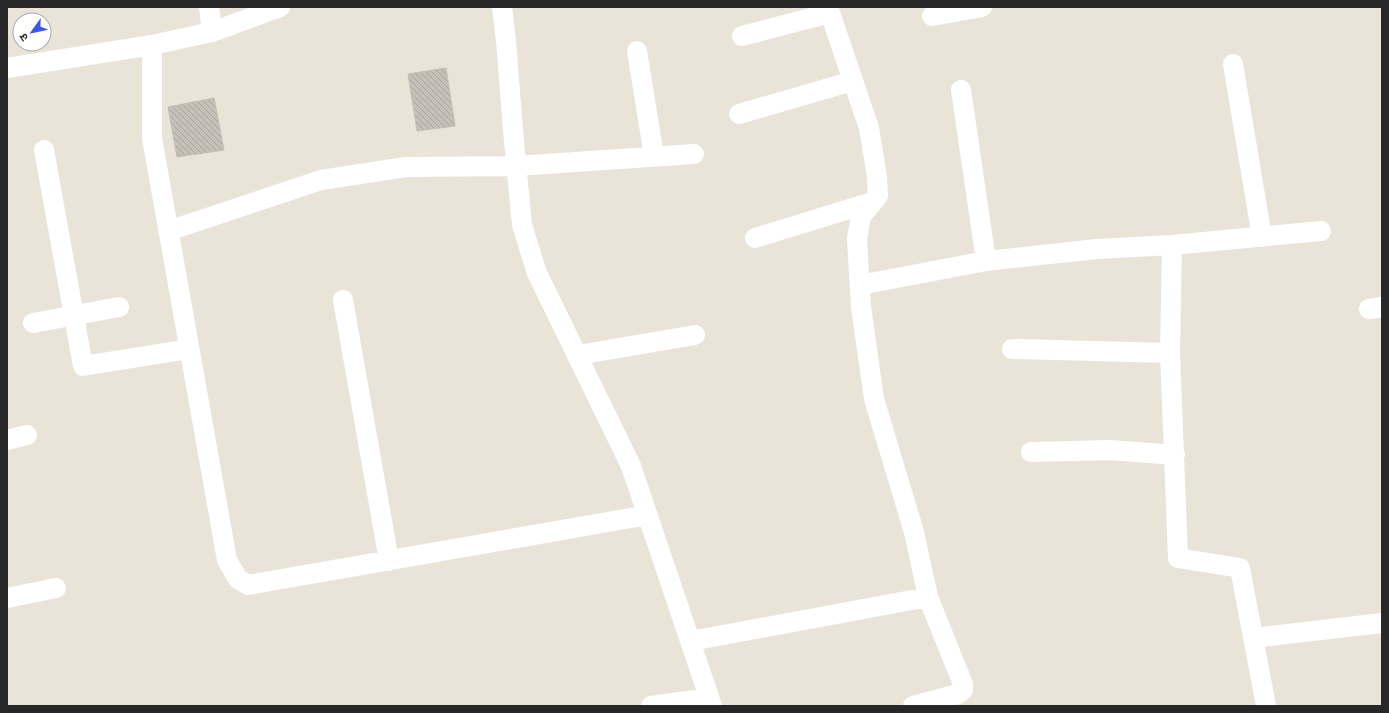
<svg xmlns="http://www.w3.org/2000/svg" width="1389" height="713" font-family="Karla,'Noto Sans Devanagari',sans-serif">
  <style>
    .building { fill: url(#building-back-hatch); stroke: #c4bfb2 }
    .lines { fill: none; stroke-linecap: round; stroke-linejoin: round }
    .street { stroke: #fff; stroke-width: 20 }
  </style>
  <defs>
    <pattern id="building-back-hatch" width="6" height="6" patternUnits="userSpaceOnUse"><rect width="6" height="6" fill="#c5c0b8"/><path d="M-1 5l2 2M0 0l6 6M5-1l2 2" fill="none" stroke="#a9a59e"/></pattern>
  </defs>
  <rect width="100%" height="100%" fill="#eae3d8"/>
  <path class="building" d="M446 68 455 126 417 131 408 74Z
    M214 98 224 150 177 157 168 107Z"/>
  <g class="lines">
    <path class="street" d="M209 7 212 32
      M502 7 506 41 513 130 522 225 537 273 631 466 712 706
      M932 16 982 7
      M742 36 830 13
      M152 45V138L227 560 238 579 248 585 648 515
      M637 51 654 156
      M1233 64 1262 237
      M7 68 152 45 212 32 280 7
      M961 90 986 261
      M739 114 853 81
      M44 150 83 366 189 349
      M168 231 321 180 406 167 516 166 694 154
      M755 238 872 202
      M1172 245 1321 231
      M860 285 986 261 1097 249 1172 245 1170 353 1178 558 1240 568 1266 706
      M343 300 389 561
      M1369 309 1382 307
      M33 323 119 307
      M1012 349 1170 353
      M578 355 695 335
      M7 440 27 435
      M1031 452 1110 450 1175 455
      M7 598 56 588
      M1253 638 1382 623
      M691 641 928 597 914 532 874 399 861 307 857 239 861 216 878 196 877 177 869 128 828 7
      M651 706 709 698
      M913 706 958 694 963 690V684L928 597"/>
  </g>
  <rect width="1389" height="713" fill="none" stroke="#272727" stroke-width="16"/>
  <g transform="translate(32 32) rotate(237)"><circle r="19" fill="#ffffff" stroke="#a9a9a9"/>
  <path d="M0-3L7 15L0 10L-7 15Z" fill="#3a56f5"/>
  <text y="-6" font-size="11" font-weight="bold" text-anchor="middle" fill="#272727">उ</text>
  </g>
</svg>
